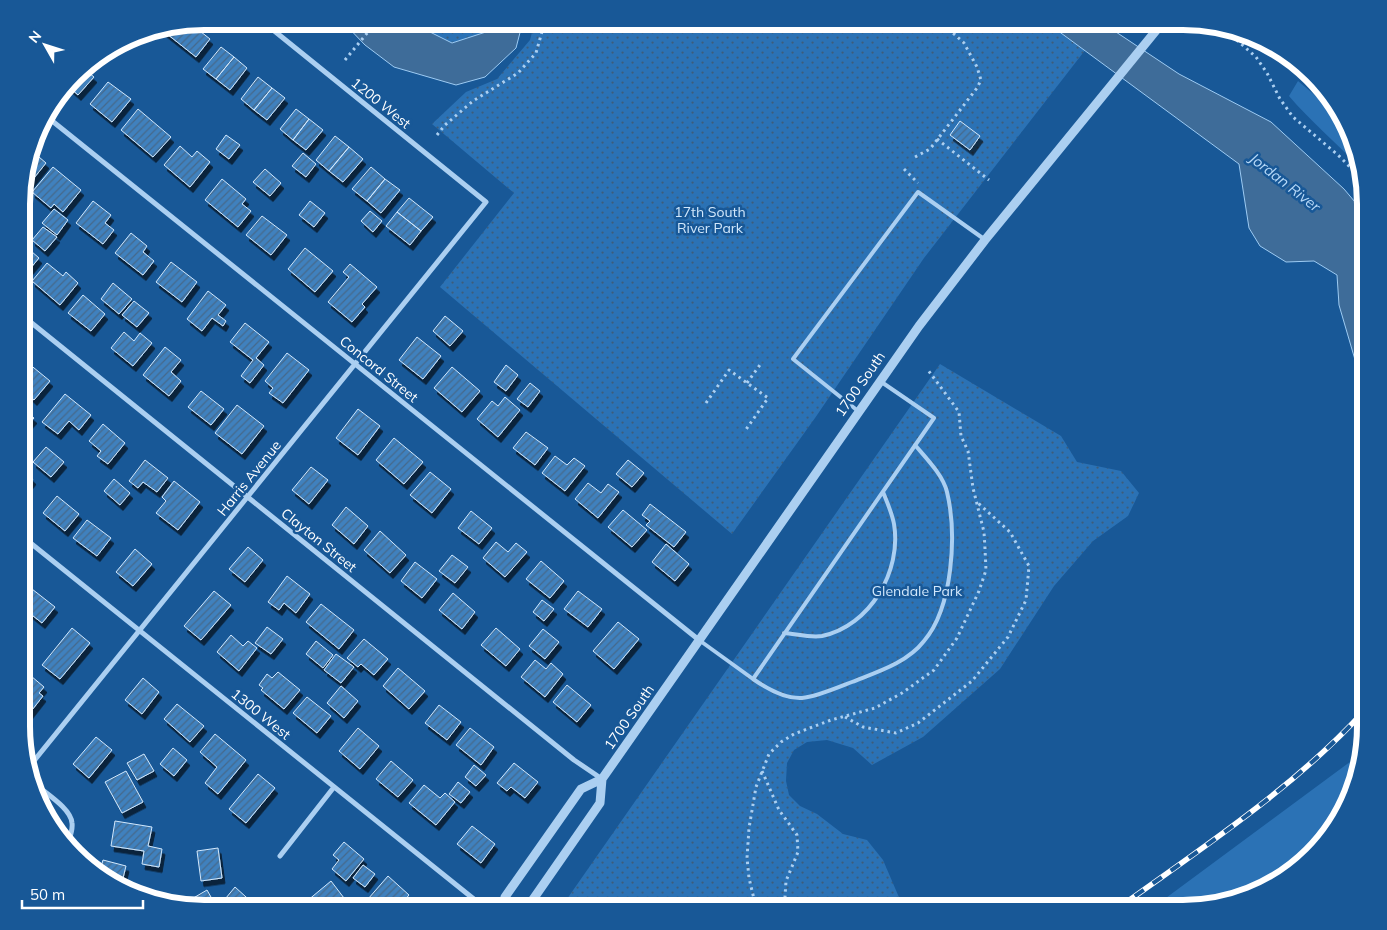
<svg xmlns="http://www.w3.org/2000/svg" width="1387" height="930" font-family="Mulish,sans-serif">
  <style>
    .grass { fill: #2b72b5 }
    .park { fill: url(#park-dots) }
    .water { fill: #3e6c99; stroke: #9dcbf3 }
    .building { fill: url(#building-hatch); stroke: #d2e8fc; filter: url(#shadow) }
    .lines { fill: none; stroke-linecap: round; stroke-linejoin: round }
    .path { stroke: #abcff1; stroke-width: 3; stroke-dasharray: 2.5 4; stroke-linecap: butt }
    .service { stroke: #abcff1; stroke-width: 4 }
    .minor { stroke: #abcff1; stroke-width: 5 }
    .tertiary { stroke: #abcff1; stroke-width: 9 }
    .rail-casing { stroke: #fff; stroke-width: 5.5 }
    .rail { stroke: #185897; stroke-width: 4; stroke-dasharray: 11; stroke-linecap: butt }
    .labels { text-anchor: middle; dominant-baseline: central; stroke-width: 5; stroke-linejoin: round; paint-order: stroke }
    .street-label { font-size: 14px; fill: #fff; stroke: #185897 }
    .park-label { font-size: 14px; fill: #d2e8fc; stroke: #185897 }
    .water-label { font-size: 15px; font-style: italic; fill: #b7d9f8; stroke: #185897 }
    .rim { fill: none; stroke: #fff; stroke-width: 6 }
  </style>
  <defs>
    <pattern id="park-dots" width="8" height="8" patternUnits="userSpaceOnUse" patternTransform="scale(1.25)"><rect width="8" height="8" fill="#2b72b5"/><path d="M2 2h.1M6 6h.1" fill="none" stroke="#3d5d7b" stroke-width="1.8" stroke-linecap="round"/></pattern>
    <pattern id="building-hatch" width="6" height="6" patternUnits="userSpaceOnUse" patternTransform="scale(1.25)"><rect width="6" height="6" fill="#4081be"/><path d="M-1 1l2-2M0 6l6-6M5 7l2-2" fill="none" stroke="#45698b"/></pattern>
    <filter id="shadow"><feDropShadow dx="3" dy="5.5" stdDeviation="0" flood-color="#0009"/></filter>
  </defs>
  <rect width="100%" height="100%" fill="#185897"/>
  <path class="grass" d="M1298 81 1343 119 1358 166C1336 142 1310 121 1289 96Z
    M1362 753 1356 785 1328 837 1264 890 1183 909H1151Z"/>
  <path class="park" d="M408 21H494L492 30 452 43Z
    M535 21 1052 22 1086 49 924 258 815 418 732 534 440 287 514 193 432 124 466 92 497 79 530 40Z
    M940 364 1061 436 1077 462 1121 471 1139 493 1128 516 1093 541 1054 586 1000 669 923 737 872 765 853 748 827 740 807 742 794 750 787 763 786 781 789 795 800 806 817 814 843 834 867 840 883 860 904 909H560Z"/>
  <path class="water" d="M342 21H408L452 43 492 30 494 21H523L516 48 485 77 456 85 394 67 365 45Z
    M1046 22H1101L1179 74 1271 122 1344 189 1355 202 1365 236V394L1339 305 1337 275 1314 261 1286 262 1260 246 1249 228 1239 164Z"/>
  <path class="building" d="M191 24 210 39 196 57 162 30Z
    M221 47 234 57 216 79 203 69Z
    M234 57 247 68 230 90 216 79Z
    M83 68 94 77 78 95 68 86Z
    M258 77 272 88 254 110 241 99Z
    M108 82 131 99 112 122 90 104Z
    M272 88 285 98 267 120 254 110Z
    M138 109 171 137 153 157 121 130Z
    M296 109 309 119 293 140 280 129Z
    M309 119 323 130 306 150 293 140Z
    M960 121 980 136 970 150 950 135Z
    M226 135 240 145 229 159 216 149Z
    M335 136 349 147 329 171 316 160Z
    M180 146 192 157 197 151 210 162 190 187 164 165Z
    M349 147 363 159 343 182 329 171Z
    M32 151 46 163 30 183 24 178Z
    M303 153 316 164 306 177 292 166Z
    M53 167 81 190 63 212 54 204 51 208 32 192Z
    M371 167 385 179 367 201 352 189Z
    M265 169 281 183 270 196 253 182Z
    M222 179 246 199 242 204 251 211 238 227 205 200Z
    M385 179 400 190 381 213 367 201Z
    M23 181 31 187 23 198Z
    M409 198 433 217 421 231 397 212Z
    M93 201 111 215 105 223 114 230 103 244 76 223Z
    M310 201 325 213 314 227 299 215Z
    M54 209 68 220 57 235 42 223Z
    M370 211 382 221 373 232 361 221Z
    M397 212 421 231 410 245 386 226Z
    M262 216 287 235 271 255 246 235Z
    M43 227 57 237 45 251 32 240Z
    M131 233 147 246 143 252 154 261 143 275 115 253Z
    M23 244 39 258 24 276 23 275Z
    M305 248 333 271 315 292 288 269Z
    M171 262 197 282 182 302 156 282Z
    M47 263 63 276 66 272 78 283 60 305 32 281Z
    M350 264 377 287 362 304 365 307 352 322 328 302 349 277 343 272Z
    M113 283 132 299 119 314 101 299Z
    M208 291 226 305 218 315 226 321 223 326 212 318 202 331 187 319Z
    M83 295 105 314 91 331 68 313Z
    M134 301 149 313 137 327 122 315Z
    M445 316 463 331 450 346 433 331Z
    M245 323 269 342 256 358 264 365 250 383 241 376 253 360 230 342Z
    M124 332 134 341 140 333 152 343 133 366 111 348Z
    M417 337 441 356 423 379 399 360Z
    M165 347 181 360 171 372 181 381 169 396 143 375Z
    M287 353 309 370 283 403 269 393 273 388 265 381Z
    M28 363 50 381 34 400 23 390V369Z
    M506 365 518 375 506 391 494 382Z
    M452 367 480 391 462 412 434 388Z
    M530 383 540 391 528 407 517 399Z
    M201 391 224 409 211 425 188 407Z
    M65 394 91 415 79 430 69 421 58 434 42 422Z
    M505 397 520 410 498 437 477 419 492 401 498 406Z
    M237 405 264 426 242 454 215 433Z
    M23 409 34 418 24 429 23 428Z
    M358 409 380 426 358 455 336 438Z
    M103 424 125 443 108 464 97 456 101 451 89 441Z
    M526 432 548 448 535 465 513 448Z
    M394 438 423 462 404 484 376 460Z
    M46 447 64 462 51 477 33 462Z
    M555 456 567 465 574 458 585 466 565 491 542 473Z
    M145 460 168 478 157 492 143 482 138 488 129 481Z
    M628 460 644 473 632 487 616 474Z
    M311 467 328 480 309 504 292 490Z
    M23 470 33 479 23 492Z
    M430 472 451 489 432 513 410 495Z
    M114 479 130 493 120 505 104 491Z
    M174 481 200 502 178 530 156 513 166 501 162 497Z
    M588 483 601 493 608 484 619 492 598 518 575 499Z
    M57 496 79 514 65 531 43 513Z
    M650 504 686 532 674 547 646 525 650 521 642 515Z
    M346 507 368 526 354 544 332 525Z
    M623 510 647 530 632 547 608 527Z
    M471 511 492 528 479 544 458 528Z
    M87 520 111 538 97 556 73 538Z
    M380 531 406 555 390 573 364 550Z
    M496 542 508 552 516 543 527 552 505 577 483 558Z
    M666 544 689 564 675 581 652 562Z
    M248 547 263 560 245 582 229 569Z
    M135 549 152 564 133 586 116 572Z
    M452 555 468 567 455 583 439 571Z
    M541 561 564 581 550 598 526 579Z
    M415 562 437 579 422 598 401 581Z
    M287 576 310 594 296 613 284 603 279 610 268 602Z
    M32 589 55 607 42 623 23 608V601Z
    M214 591 231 605 201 640 184 626Z
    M578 591 602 609 588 627 564 609Z
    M453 593 475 612 462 629 439 610Z
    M542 600 554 609 544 621 533 612Z
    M321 604 354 630 339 649 306 622Z
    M618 622 639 639 614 669 593 651Z
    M267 627 283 639 271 654 255 643Z
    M72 628 90 643 60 679 42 665Z
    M496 628 520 649 506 666 481 645Z
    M543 629 559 642 545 659 529 646Z
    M231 635 243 646 248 641 257 648 239 671 217 652Z
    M364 639 388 659 374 675 361 664 358 667 347 658Z
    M316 641 333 655 323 668 306 654Z
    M336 654 354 667 341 683 324 670Z
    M535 660 546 669 551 663 563 674 545 697 521 677Z
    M398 668 425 691 409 709 383 686Z
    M278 672 300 690 284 709 261 690 263 688 259 685 267 674 272 678Z
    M31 676 44 687 39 693 43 696 25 719 23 717V687Z
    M143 678 159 692 142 714 125 700Z
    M567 685 591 705 577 722 553 702Z
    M341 686 358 701 344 718 327 703Z
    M307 697 331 716 317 733 293 713Z
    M177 704 204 726 190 742 164 719Z
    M439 705 461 722 447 740 425 723Z
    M358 728 379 746 360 769 339 751Z
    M470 728 494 747 481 765 456 745Z
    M215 734 246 760 218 794 205 783 217 767 200 752Z
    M96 737 112 750 89 778 73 764Z
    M173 748 187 760 174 776 160 764Z
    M144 754 154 771 137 780 127 763Z
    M391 761 413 780 398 797 376 779Z
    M514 763 538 782 525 798 511 787 507 791 497 783Z
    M474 765 486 775 476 786 465 777Z
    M126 771 143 802 122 813 105 782Z
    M258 774 275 788 246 823 229 809Z
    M458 782 470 792 461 803 449 794Z
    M424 785 440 798 445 793 455 802 436 825 409 803Z
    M115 821 152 827 148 846 162 849 159 867 142 864 144 851 111 846Z
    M472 826 495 844 481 863 457 844Z
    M344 842 364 859 346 881 332 869 339 860 333 855Z
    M218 848 222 878 201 881 197 851Z
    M103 860 126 866 121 886 99 874Z
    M363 865 375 874 365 887 353 878Z
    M388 876 409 895 398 908H394L386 902 380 908 368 899Z
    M331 881 344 898 331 908H313L307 901Z
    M235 887 256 906 253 908H226L221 904Z
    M207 890 216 906 212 908H195L190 900Z"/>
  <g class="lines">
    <path class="path" d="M1222 27 1256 57 1267 73 1280 99 1293 117 1338 155 1353 170 1363 186
      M345 60 377 21
      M437 135 445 125 473 101 518 73 536 53 545 21
      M937 139 989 180
      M915 157 930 149 977 88 981 80 977 67 964 43 941 22
      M904 169 918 183
      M747 383 762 362
      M706 403 729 370 768 398 745 431
      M845 717 863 727 896 733 918 723 972 681 1008 637 1026 600 1029 566 1010 532 978 503
      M762 771 779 810 797 835 798 852 786 881 785 897 791 909
      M556 907 558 909
      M753 909 754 899 749 878 747 858 749 828 756 787 769 754 781 742 794 734 831 720 875 708 902 693 934 670 957 638 979 591 986 570 985 549 984 532 973 488 968 451 961 436 959 412 928 370"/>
    <path class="service" d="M858 411 793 359 918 192 984 239
      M784 633C796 634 811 638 822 636 870 626 902 571 894 524 892 513 887 502 883 492
      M699 640 753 679 934 418 880 381
      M753 679C766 688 785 699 802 698 816 697 839 687 852 682 877 672 907 663 924 641 953 607 957 534 947 492 943 475 926 458 915 445"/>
    <path class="minor" d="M46 116 699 640
      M23 316 574 760 602 779
      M23 537 485 908
      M29 767 486 202 262 21
      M34 783C45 793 71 808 72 823 73 830 70 837 68 843
      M280 856 334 787"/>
    <path class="tertiary" d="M504 908 505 897 581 789 602 779 919 326 985 240 1163 22
      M527 908 600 803 602 779"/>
    <defs>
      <path id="rail" d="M1117 909C1203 847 1294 788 1365 710"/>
    </defs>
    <use href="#rail" class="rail-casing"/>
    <use href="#rail" class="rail"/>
  </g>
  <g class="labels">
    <g class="street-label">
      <text transform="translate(381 103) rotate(39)">1200 West</text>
      <text transform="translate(379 369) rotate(39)">Concord Street</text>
      <text transform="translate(860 384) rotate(-55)">1700 South</text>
      <text transform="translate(249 478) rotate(-51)">Harris Avenue</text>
      <text transform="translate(319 540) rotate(39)">Clayton Street</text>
      <text transform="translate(261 714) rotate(39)">1300 West</text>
      <text transform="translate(629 717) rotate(-55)">1700 South</text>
    </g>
    <g class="park-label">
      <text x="710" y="212">17th South<tspan x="710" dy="16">River Park</tspan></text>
      <text x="917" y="591">Glendale Park</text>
    </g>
    <g class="water-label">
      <text transform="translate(1285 182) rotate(38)">Jordan River</text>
    </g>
  </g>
  <path d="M0 0H1387V930H0ZM204 30H1183A174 174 0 0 1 1357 204V726A174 174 0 0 1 1183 900H204A174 174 0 0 1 30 726V204A174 174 0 0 1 204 30Z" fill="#185897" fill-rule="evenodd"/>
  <path class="rim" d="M204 30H1183A174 174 0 0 1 1357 204V726A174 174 0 0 1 1183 900H204A174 174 0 0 1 30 726V204A174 174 0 0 1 204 30Z"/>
  <g transform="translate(45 45) rotate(309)" stroke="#185897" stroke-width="4" paint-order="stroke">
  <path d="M0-4L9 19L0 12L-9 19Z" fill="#ffffff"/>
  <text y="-8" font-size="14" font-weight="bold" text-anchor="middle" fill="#ffffff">N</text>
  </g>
  <path d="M22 900v8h121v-8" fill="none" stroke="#ffffff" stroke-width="2.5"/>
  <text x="30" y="900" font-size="15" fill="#ffffff" stroke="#185897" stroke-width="4" paint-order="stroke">50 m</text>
</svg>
